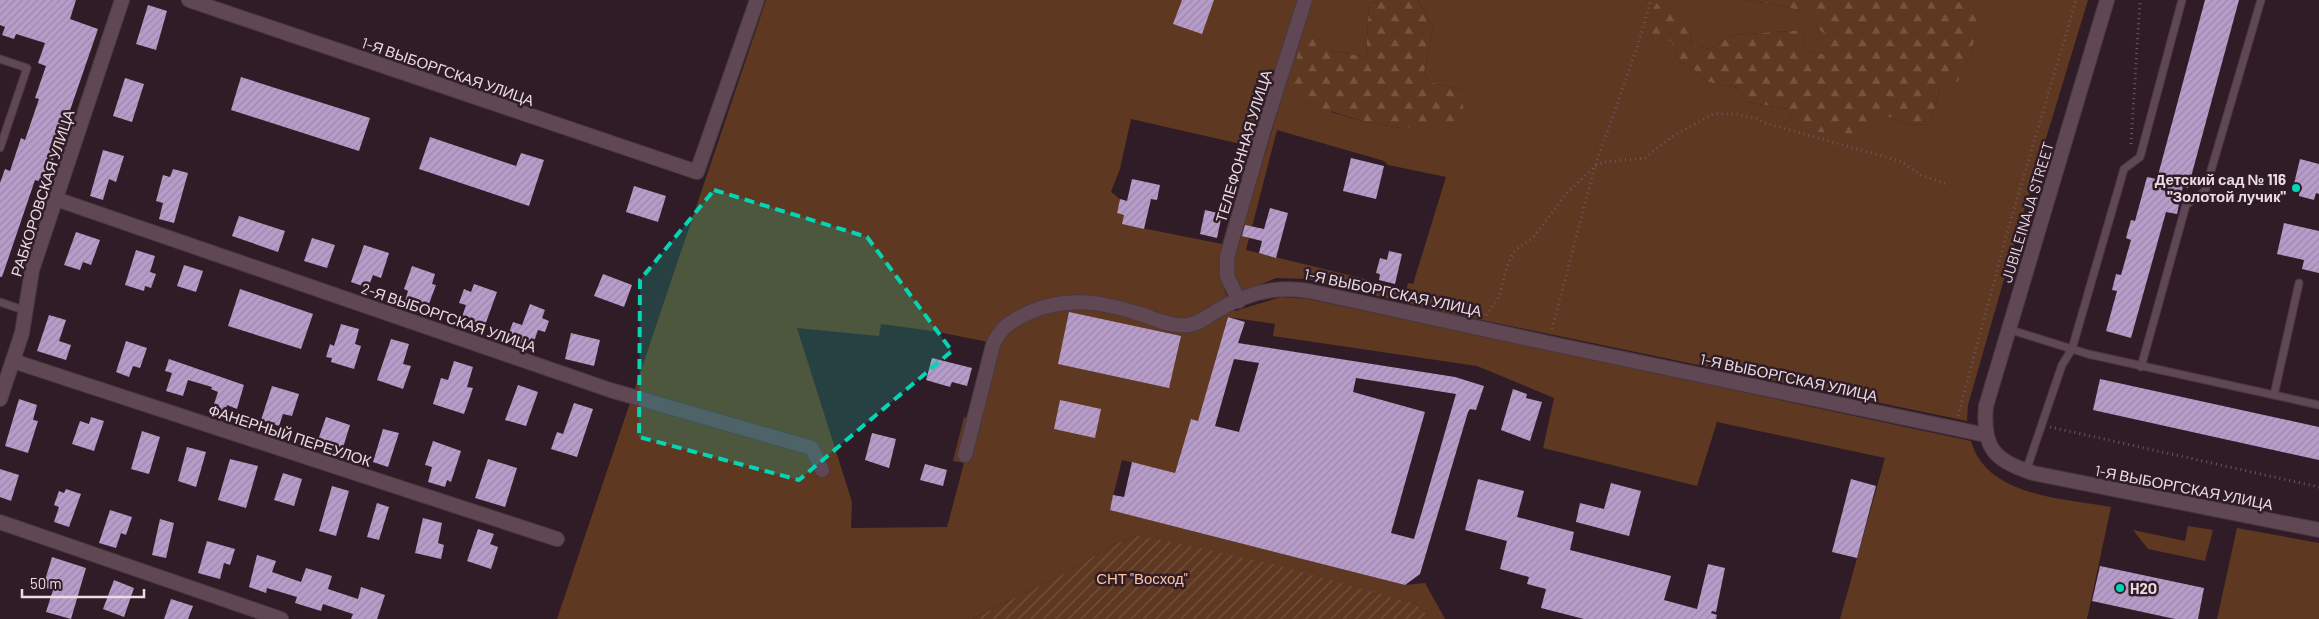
<svg xmlns="http://www.w3.org/2000/svg" width="2319" height="619" viewBox="0 0 2319 619" font-family="Barlow,sans-serif">
<style>
.grass{fill:#5e3820;fill-rule:evenodd}
.forest{fill:url(#forest-firs)}
.garden{fill:url(#garden-furrows)}
.building{fill:url(#building-hatch);fill-rule:evenodd}
.lines{fill:none;stroke-linecap:round;stroke-linejoin:round}
.service-casing{stroke:#4a3943;stroke-width:9}
.minor-casing{stroke:#4a3943;stroke-width:16}
.path{stroke:#6a5761;stroke-width:3;stroke-dasharray:1 4;stroke-linecap:butt}
.service{stroke:#5f4754;stroke-width:7}
.minor{stroke:#5f4754;stroke-width:14}
.marked{fill:#03d5b6;fill-opacity:0.2;stroke:#03d5b6;stroke-width:4;stroke-dasharray:10 6;stroke-linejoin:round}
.poi-dot{fill:#03d5b6;stroke:#301c27;stroke-width:2}
.labels{text-anchor:middle;dominant-baseline:central;stroke-width:5;stroke-linejoin:round;paint-order:stroke}
.street-label{font-size:15px;fill:#eadce3;stroke:#301c27}
.poi-label{font-size:15px;font-weight:bold;fill:#eadce3;stroke:#301c27;text-anchor:end}
.park-label{font-size:15px;fill:#ffc5a3;stroke:#301c27}
</style>
<defs>
<pattern id="forest-firs" width="22" height="20" patternUnits="userSpaceOnUse" patternTransform="scale(1.25)"><rect width="22" height="20" fill="#5e3820"/><path d="M5 1l3.5 6h-7zM16 11l3.5 6h-7z" fill="#755440"/></pattern>
<pattern id="garden-furrows" width="10" height="10" patternUnits="userSpaceOnUse" patternTransform="scale(1.25)"><rect width="10" height="10" fill="#5e3820"/><path d="M-1 1l2-2M0 10L10 0M9 11l2-2" fill="none" stroke="#755440"/></pattern>
<pattern id="building-hatch" width="6" height="6" patternUnits="userSpaceOnUse" patternTransform="scale(1.25)"><rect width="6" height="6" fill="#b79cca"/><path d="M-1 1l2-2M0 6l6-6M5 7l2-2" fill="none" stroke="#9b86a8"/></pattern>
</defs>
<rect width="100%" height="100%" fill="#301c27"/>
<!-- grass -->
<g class="grass">
<path d="M766,0h534l-78,276 3,16 10,19 46,-14 27,2 663,142c16,56 92,57 140,66l-24,112h-247l45,-161 -168,-36 -20,64 -154,-38 11,-50 -77,-32 -204,-30 2,-12 -47,-7 -28,99 -2,5 -7,-2 -16,54 -53,-13 -12,49 295,76 20,-2 20,36h-14l-14,-15 -279,-69 -25,10 -49,29 -92,45h-415zM1131,119l114,26 2,15 -25,84 -100,-20 2,-9 -7,-2 3,-14 -9,-7 9,-23zM881,324l52,7 55,11 -20,76 -4,-1 -11,44 11,2 -17,64 -96,1 1,-26 -55,-174 82,8z"/>
<path d="M1311,0h71l-13,4 -3,53 -37,-7 2,62 35,10 35,6 60,-39 -32,-7 -5,-9 9,-44 -15,-29h328l42,7 25,8 5,14 15,10 -10,15 -19,-3 -1,-21 -71,5 -22,14 -18,-4 -2,-15 -19,11 8,21 10,3 19,17 30,6 10,14 39,7 7,13 80,-5h17l14,7 25,1 10,-37 18,-8 13,-28 8,-33 -22,-19h131l-71,234 -49,171 -1,16 -519,-108 -141,-34 -31,-1 -34,14 -7,-17 -1,-17zM1277,130l107,31 4,4 58,12 -33,107 -5,-1 -2,9 -32,-8 -5,-4 -123,-30z"/>
<path d="M2188,526l25,4 -8,31 -57,-12 -15,-19 52,11z"/>
<path d="M2237,528l82,15v76h-102z"/>
</g>
<!-- forest -->
<g class="forest">
<path d="M1382,0h36l15,29 -9,44 5,9 32,7 4,31 -6,6 -58,2 -35,-6 -78,-24 13,-58 12,-6 10,1 6,15 37,7 3,-53z"/>
<path d="M1746,0h211l23,18 -9,34 -13,29 -18,7 -10,37 -25,-1 -14,-7h-17l-10,17 -46,-2 -24,-10 -7,-13 -39,-7 -10,-14 -30,-6 -19,-17 -10,-3 -8,-21 -18,-5 -6,-18 10,-15h15l18,27 2,15 18,4 22,-14 71,-5 1,21 19,3 9,-15 -14,-10 -6,-14 -24,-8z"/>
</g>
<!-- garden -->
<path class="garden" d="M1138,535l131,28 148,41 14,15h-459l92,-45 49,-29z"/>
<!-- building -->
<g class="building">
<path d="M0,0h76l-6,19 28,10 -53,154 -10,-3 -33,97h-2v-94l5,-14 5,2 11,-33 4,2 14,-41 -4,-1 11,-32 -8,-3 7,-20 -29,-9 -2,5 -12,-4 3,-8 -5,-2z"/>
<path d="M1182,0h32l-12,34 -29,-10z"/>
<path d="M2205,0h34l-51,188 -5,-2 -6,28 -11,-2 -35,126 -25,-7 11,-40 -5,-1 4,-16 5,1 10,-35 -5,-2 5,-18 4,1 12,-44 10,2z"/>
<path d="M148,5l19,6 -11,39 -20,-6z"/>
<path d="M241,77l129,41 -11,33 -128,-41z"/>
<path d="M125,78l19,6 -12,38 -19,-6z"/>
<path d="M430,137l86,29 5,-13 23,7 -15,46 -110,-37z"/>
<path d="M103,150l21,6 -8,26 -7,-3 -6,21 -13,-4z"/>
<path d="M1351,158l33,8 -8,33 -33,-8z"/>
<path d="M2300,159l19,5v30l-3,-1 -2,7 -15,-4 1,-7 -7,-1z"/>
<path d="M173,169l15,4 -14,50 -15,-4 4,-16 -7,-2 7,-26 7,2z"/>
<path d="M1132,179l28,6 -3,15 -6,-1 -7,30 -22,-5 2,-9 -7,-2 3,-14 7,2z"/>
<path d="M634,186l32,10 -8,26 -32,-10z"/>
<path d="M1270,208l18,5 -12,45 -17,-5 3,-12 -20,-5 3,-11 19,4z"/>
<path d="M1205,210l17,4 -5,24 -17,-4z"/>
<path d="M239,216l46,15 -7,21 -46,-16z"/>
<path d="M2284,223l35,8v42l-17,-4 2,-9 -27,-6z"/>
<path d="M76,232l24,8 -9,25 -8,-3 -3,8 -16,-5z"/>
<path d="M312,238l23,7 -8,23 -23,-7z"/>
<path d="M364,245l25,8 -8,25 -8,-3 -5,13 -17,-6z"/>
<path d="M136,250l19,6 -5,16 6,2 -5,14 -6,-2 -1,5 -19,-6z"/>
<path d="M1389,251l13,3 -7,30 -16,-4 1,-6 -4,-1 4,-15 7,2z"/>
<path d="M184,265l19,6 -7,21 -19,-6z"/>
<path d="M412,266l23,8 -3,10 4,1 -9,24 -22,-8 3,-10 -4,-2z"/>
<path d="M603,274l29,11 -8,22 -30,-11z"/>
<path d="M474,284l23,8 -13,36 -23,-8 5,-15 -7,-2 5,-14 7,3z"/>
<path d="M240,289l73,25 -12,35 -73,-23z"/>
<path d="M530,304l15,6 -3,8 7,3 -4,11 -7,-2 -6,17 -25,-9 6,-16 9,3z"/>
<path d="M1069,312l112,24 -12,52 -111,-24z"/>
<path d="M49,315l17,5 -7,21 12,4 -5,15 -29,-9z"/>
<path d="M1228,317l17,5 -7,21 217,34 29,9 -8,24 -6,-1 -2,3 -48,162 -15,11 -295,-75 3,-15 11,2 8,-35 43,11 16,-54 7,2zM1234,359l25,4 -20,69 -24,-6zM1356,378l100,16 -42,145 -23,-6 34,-121 -72,-20z"/>
<path d="M341,324l18,5 -4,15 6,2 -7,23 -23,-7 1,-4 -6,-1 4,-13 4,2z"/>
<path d="M571,333l29,7 -6,26 -29,-7z"/>
<path d="M391,339l18,5 -6,20 8,2 -8,23 -26,-9z"/>
<path d="M126,341l21,7 -7,20 -7,-2 -4,11 -13,-5z"/>
<path d="M932,358l40,10 -5,18 -15,-4 -2,5 -24,-7z"/>
<path d="M169,359l75,26 -7,24 -10,-4 -2,6 -12,-4 5,-15 -7,-3 1,-2 -24,-7 -5,16 -17,-5 6,-18 -7,-2z"/>
<path d="M454,361l19,6 -6,20 6,1 -9,26 -31,-10 8,-26 7,2z"/>
<path d="M2100,379l219,48v33l-226,-50z"/>
<path d="M518,385l20,7 -12,34 -21,-6z"/>
<path d="M272,386l27,8 -7,22 -9,-2 -4,12 -18,-6z"/>
<path d="M1513,389l14,5 -1,4 16,4 -12,39 -29,-11z"/>
<path d="M19,399l18,6 -4,15 5,1 -10,32 -23,-7z"/>
<path d="M1060,400l41,9 -6,29 -41,-9z"/>
<path d="M574,403l19,6 -16,48 -26,-8 6,-17 6,2z"/>
<path d="M91,417l13,4 -10,30 -22,-7 8,-23 9,3z"/>
<path d="M326,417l24,8 -9,29 -25,-8z"/>
<path d="M383,429l16,4 -11,34 -15,-5z"/>
<path d="M142,431l18,6 -11,37 -18,-5z"/>
<path d="M872,433l24,6 -7,29 -24,-8z"/>
<path d="M433,441l28,10 -10,31 -4,-2 -2,7 -17,-5 4,-15 -7,-2z"/>
<path d="M187,447l19,5 -10,35 -18,-6z"/>
<path d="M230,459l28,7 -12,42 -28,-8z"/>
<path d="M488,459l29,9 -12,39 -30,-9z"/>
<path d="M925,464l22,6 -4,16 -23,-6z"/>
<path d="M0,469l19,6 -8,26 -11,-4z"/>
<path d="M283,473l19,6 -8,27 -20,-6z"/>
<path d="M1478,479l46,12 -7,26 57,15 -4,18 101,26 -7,24 33,9 11,-45 17,4 -9,44 -4,-1 -1,2 6,2 -1,4h-132l-43,-11 5,-19 -19,-5 2,-7 -29,-8 7,-28 -42,-11z"/>
<path d="M1851,479l25,7 -19,72 -25,-6z"/>
<path d="M1611,483l30,8 -12,45 -53,-14 4,-19 24,6z"/>
<path d="M332,486l17,5 -13,45 -17,-5z"/>
<path d="M66,489l15,5 -12,33 -15,-5 5,-15 -5,-2 5,-14 5,2z"/>
<path d="M377,503l12,4 -10,33 -12,-3z"/>
<path d="M110,510l22,7 -6,18 -5,-2 -5,15 -17,-5z"/>
<path d="M423,518l19,5 -4,20 6,2 -3,14 -26,-6z"/>
<path d="M160,519l14,4 -8,35 -14,-3z"/>
<path d="M478,529l16,5 -4,10 8,3 -7,22 -24,-8z"/>
<path d="M207,541l28,8 -5,16 -6,-2 -4,16 -22,-6z"/>
<path d="M257,555l19,6 -4,11 29,10 5,-14 26,8 -4,13 30,10 3,-12 24,8 -8,24h-26l2,-5 -30,-10 -2,7 -26,-8 2,-6 -30,-9 -1,5 -17,-6z"/>
<path d="M52,557l34,11 -15,51 -25,-7 7,-22 -10,-3z"/>
<path d="M2100,566l104,22 -6,31h-23l-83,-18z"/>
<path d="M114,580l20,8 -10,29 -21,-8z"/>
<path d="M171,599l22,7 -5,13h-24z"/>
</g>
<g class="lines">
<defs>
<g id="service">
<path d="M0,59l27,9 -27,80"/>
<path d="M0,302l26,9"/>
<path d="M2008,329l80,25 231,51"/>
<path d="M2141,367l45,-162 19,-14 56,-191"/>
<path d="M2274,395l25,-112"/>
<path d="M2026,471l36,-106 10,-16 52,-180 16,-12 42,-157"/>
</g>
<g id="minor">
<path d="M189,0l508,172 60,-172"/>
<path d="M2107,0l-121,406c-4,41 8,55 47,67l286,57"/>
<path d="M56,199l554,191 202,58 10,22"/>
<path d="M1239,301l-12,-25v-19l37,-128 41,-129"/>
<path d="M13,361l544,178"/>
<path d="M0,399l22,-66 10,-63 90,-270"/>
<path d="M965,455l28,-110c7,-18 19,-24 35,-32 39,-18 76,-11 115,2 15,5 29,12 45,10 11,-1 18,-8 27,-13 30,-19 60,-27 94,-21l239,52 438,92"/>
<path d="M0,522l281,97"/>
</g>
</defs>
<!-- service casing -->
<use href="#service" class="service-casing"/>
<!-- minor casing -->
<use href="#minor" class="minor-casing"/>
<!-- path -->
<g class="path">
<path d="M2131,144l9,-144"/>
<path d="M1486,315l13,-18 8,-31 8,-16 18,-12 34,-45 28,-27 9,-4 41,-4 25,-20 43,-24h23l20,4 9,5 135,38 21,14 25,9"/>
<path d="M1552,329l43,-163 42,-118 14,-48"/>
<path d="M1958,416l49,-183 69,-233"/>
<path d="M2050,427l269,60"/>
</g>
<!-- service -->
<use href="#service" class="service"/>
<!-- minor -->
<use href="#minor" class="minor"/>
</g>
<!-- marked area -->
<path class="marked" d="M714,190l153,47 85,114 -153,129 -160,-43 1,-157z"/>
<!-- markers -->
<g class="poi-dot">
<circle cx="2296" cy="188" r="5"/>
<circle cx="2120" cy="588" r="5"/>
</g>
<g class="labels">
<!-- street labels -->
<g class="street-label">
<text transform="translate(448 71) rotate(19)">1-Я ВЫБОРГСКАЯ УЛИЦА</text>
<text transform="translate(1243 146) rotate(-73)">ТЕЛЕФОННАЯ УЛИЦА</text>
<text transform="translate(42 193) rotate(-72)">РАБКОРОВСКАЯ УЛИЦА</text>
<text transform="translate(2027 212) rotate(-73)">JUBILEINAJA STREET</text>
<text transform="translate(1393 292) rotate(12)">1-Я ВЫБОРГСКАЯ УЛИЦА</text>
<text transform="translate(449 317) rotate(19)">2-Я ВЫБОРГСКАЯ УЛИЦА</text>
<text transform="translate(1789 377) rotate(12)">1-Я ВЫБОРГСКАЯ УЛИЦА</text>
<text transform="translate(290 435) rotate(18)">ФАНЕРНЫЙ ПЕРЕУЛОК</text>
<text transform="translate(2184 487) rotate(11)">1-Я ВЫБОРГСКАЯ УЛИЦА</text>
</g>
<!-- poi labels -->
<g class="poi-label">
<text x="2286" y="179">Детский сад № 116<tspan x="2286" dy="17">"Золотой лучик"</tspan></text>
<text x="2130" y="588" text-anchor="start">H2O</text>
</g>
<!-- park labels -->
<g class="park-label">
<text x="1142" y="578">СНТ "Восход"</text>
</g>
</g>
<!-- scale -->
<path d="M22 589v8h122v-8" fill="none" stroke="#eadce3" stroke-width="2.5"/>
<text x="30" y="589" font-size="15" fill="#eadce3" stroke="#301c27" stroke-width="4" paint-order="stroke">50 m</text>
</svg>
